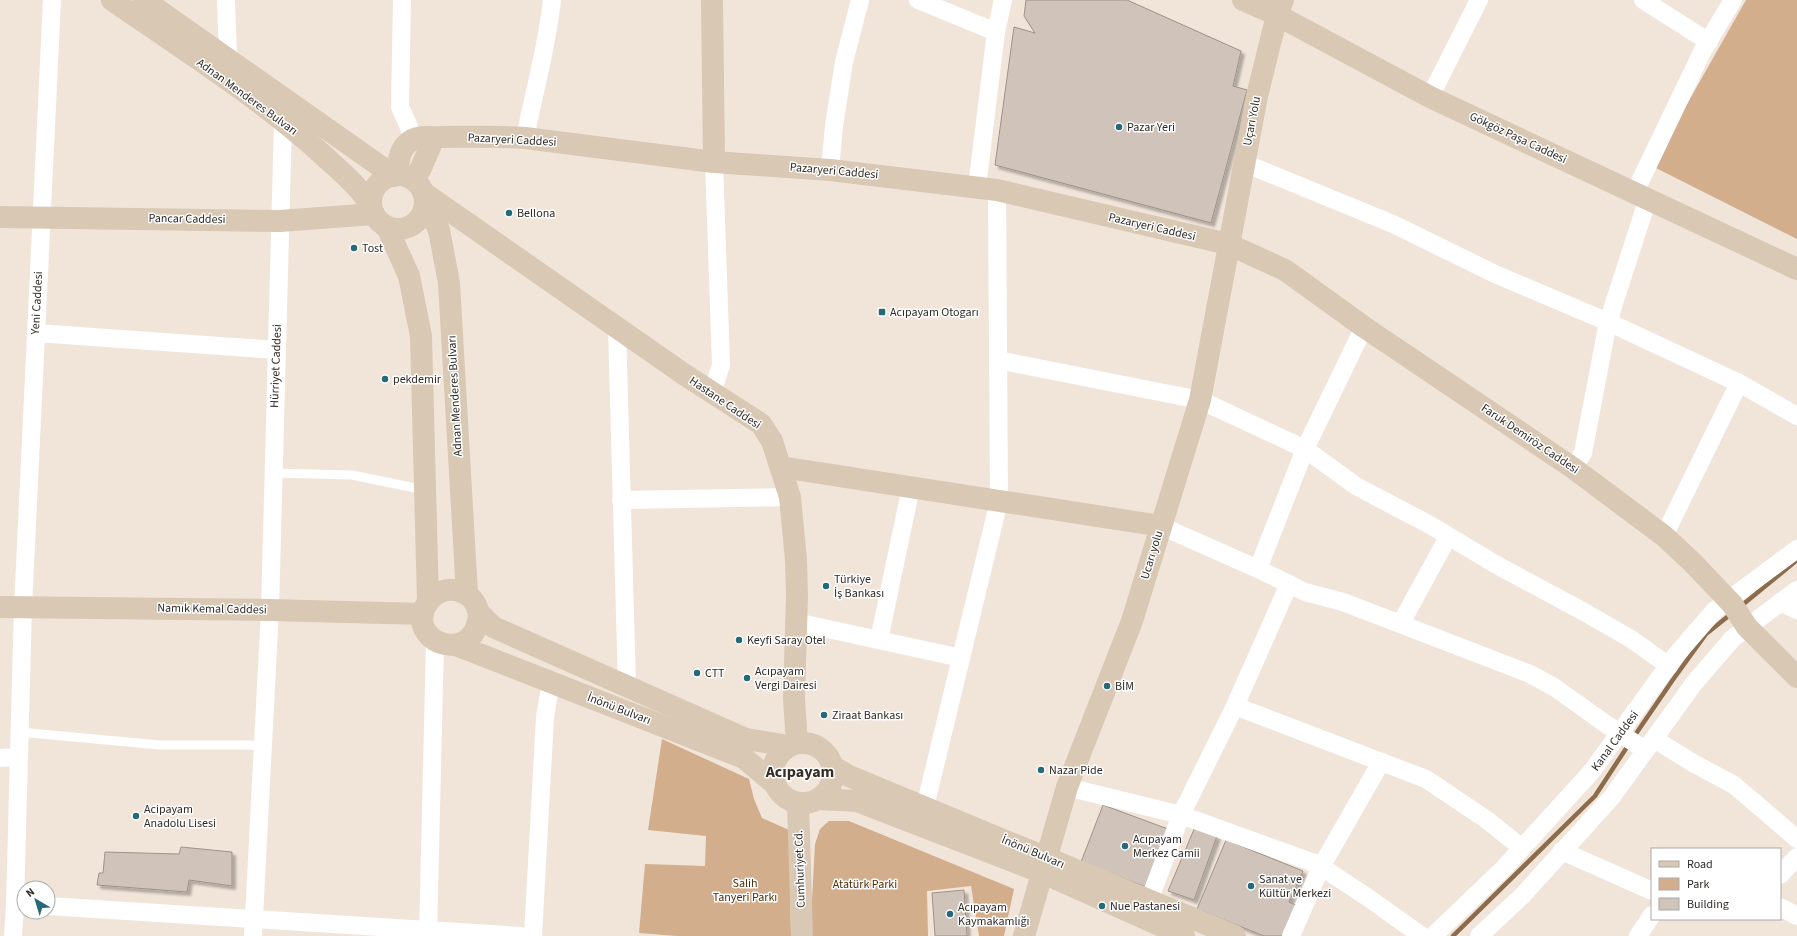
<svg xmlns="http://www.w3.org/2000/svg" width="1797" height="936" viewBox="0 0 1797 936" font-family="'Source Sans 3',sans-serif">
<style>
.green{fill:#d2ae8c}
.lines{fill:none;stroke-linecap:round;stroke-linejoin:round}
.stream{stroke:#8c6c4c;stroke-width:4.5}
.building{fill:#d0c4ba;stroke:#9e9288;filter:url(#shadow)}
.lane{stroke:#fff;stroke-width:9}
.street{stroke:#fff;stroke-width:18}
.secondary{stroke:#d9c8b4;stroke-width:22}
.poi-dot{fill:#246a79;stroke:#fff;stroke-width:1.5}
.labels{text-anchor:middle;dominant-baseline:central;stroke-width:3;stroke-linejoin:round;paint-order:stroke}
.street-label{font-size:12px;fill:#2e2a26;stroke:#fff}
.poi-label{font-size:12px;fill:#2e2a26;stroke:#fff;text-anchor:start}
.park-label{font-size:12px;fill:#4c2e0a;stroke:#fff}
.district-label{font-size:16px;font-weight:bold;fill:#352c24;stroke:#fff}
</style>
<defs>
<filter id="shadow"><feDropShadow dx="3.5" dy="3.5" stdDeviation="1" flood-color="#0004"/></filter>
</defs>
<rect width="100%" height="100%" fill="#f1e5da"/>
<!-- green -->
<g class="green">
<path d="M1746,0h51v239l-145,-73z"/>
<path d="M662,739l87,40 5,20 8,19 27,12 2,106h-114l-38,-3 6,-69 60,2 1,-30 -58,-6z"/>
<path d="M829,821h20l165,68 -10,47h-25l-8,-50 -44,5 1,45h-118l5,-92 5,-15z"/>
</g>
<g class="lines">
<!-- stream -->
<g class="stream">
<path d="M1741,606l55,-45"/>
<path d="M1633,738l39,-57 34,-47 25,-20"/>
<path d="M1453,936l142,-140 34,-52"/>
</g>
</g>
<!-- building -->
<g class="building">
<path d="M1026,0h101l114,51 -8,35 14,4 -36,133 -216,-58 19,-138 21,6 -11,-17z"/>
<path d="M1103,805l65,24 -22,58 -65,-25z"/>
<path d="M1195,827l22,9 -23,64 -26,-9z"/>
<path d="M1226,840l77,31 -14,31 9,4 -16,30h-18l-67,-27z"/>
<path d="M181,847l51,5v34l-43,-6 -2,12 -90,-7 2,-12h4l2,-21 74,2z"/>
<path d="M964,890l3,46h-32l-3,-43z"/>
</g>
<g class="lines">
<!-- lane -->
<g class="lane">
<path d="M273,473l79,2 73,15"/>
<path d="M19,732l141,13h90l13,2"/>
</g>
<!-- street -->
<g class="street">
<path d="M226,0l2,59"/>
<path d="M402,0l-2,107 9,20 3,13"/>
<path d="M918,0l78,32"/>
<path d="M1643,0l66,42"/>
<path d="M1430,97l49,-97"/>
<path d="M525,138c9,-46 22,-91 27,-138"/>
<path d="M1244,163l149,61 102,50 113,48 131,61 58,33"/>
<path d="M830,170l4,-44 10,-64 16,-62"/>
<path d="M977,187l19,-155 7,-32"/>
<path d="M1635,192l68,-142 30,-50"/>
<path d="M617,328l10,358"/>
<path d="M36,333l241,17"/>
<path d="M998,360l202,40 105,49 51,37 74,39 65,39 91,49 45,26 38,27"/>
<path d="M712,393l9,-28 -7,-203"/>
<path d="M1573,468l10,-15 25,-131 40,-124"/>
<path d="M621,500l169,-3"/>
<path d="M1161,526l97,43 47,23 38,10 187,72 24,13 49,35 42,28"/>
<path d="M1664,536l75,-153"/>
<path d="M1258,569l47,-120 59,-122"/>
<path d="M1780,602l17,8"/>
<path d="M796,622l165,36"/>
<path d="M1401,623l47,-86"/>
<path d="M879,640l32,-153"/>
<path d="M1235,706l191,73 61,41 35,28"/>
<path d="M1654,739l39,24 41,22 63,54"/>
<path d="M0,758l19,-1"/>
<path d="M1067,787l114,28 136,49 50,33 55,39"/>
<path d="M925,807l74,-306 -2,-311"/>
<path d="M1562,851l90,40"/>
<path d="M1780,875l17,-18"/>
<path d="M1149,901l32,-86 54,-109 54,-122"/>
<path d="M48,906l473,30"/>
<path d="M1780,907l17,9"/>
<path d="M13,936l2,-32 8,-297 29,-607"/>
<path d="M253,936l17,-326 13,-488"/>
<path d="M428,936l7,-295"/>
<path d="M533,936l12,-219 6,-35"/>
<path d="M1291,936l30,-69 60,-105"/>
<path d="M1433,936l71,-68 88,-97 84,-116 39,-45 82,-61"/>
<path d="M1479,936l43,-40 89,-98 84,-116 38,-44 64,-48"/>
<path d="M1638,936l14,-21"/>
</g>
<!-- secondary -->
<g class="secondary">
<path d="M112,0c72,50 147,97 211,155 17,16 36,31 48,51"/>
<path d="M144,0l250,176"/>
<path d="M712,0l2,162"/>
<path d="M1243,0l34,15 153,82 367,172"/>
<path d="M398,175c0,-13 1,-28 14,-35 9,-5 20,-2 30,-3 28,0 55,-1 83,1l189,24 116,8 167,20 231,54 57,26 79,57 209,141 91,68 28,26 40,42 15,23 50,50"/>
<circle cx="398" cy="202" r="27"/>
<path d="M414,180l7,-12 13,-30"/>
<path d="M424,193l261,182 76,49 11,17 18,56 6,63 1,35 -3,104 3,44"/>
<path d="M425,202l14,28 10,53 18,311"/>
<path d="M0,217l280,4 94,-7"/>
<path d="M387,227l22,49 12,60 7,265"/>
<path d="M781,467l380,59"/>
<path d="M0,607l270,3 153,4"/>
<path d="M479,612c-1,53 -69,34 -55,-3 4,-9 10,-15 19,-18 11,-4 26,2 32,12 2,3 2,6 4,9 3,5 10,10 14,15l253,112 43,7"/>
<path d="M456,645l288,113 31,26"/>
<circle cx="803" cy="773" r="30"/>
<path d="M832,766l17,10 386,160"/>
<path d="M818,799l39,2 186,72 141,63"/>
<path d="M798,803l4,133"/>
<path d="M1024,936l43,-149 65,-166 68,-221 57,-304 20,-81 6,-15"/>
</g>
</g>
<!-- markers -->
<g class="poi-dot">
<circle cx="1119" cy="127" r="4"/>
<circle cx="509" cy="213" r="4"/>
<circle cx="354" cy="248" r="4"/>
<rect x="878" y="308" width="8" height="8" rx="2"/>
<circle cx="385" cy="379" r="4"/>
<circle cx="826" cy="586" r="4"/>
<circle cx="739" cy="640" r="4"/>
<circle cx="697" cy="673" r="4"/>
<circle cx="747" cy="678" r="4"/>
<circle cx="1107" cy="686" r="4"/>
<circle cx="824" cy="715" r="4"/>
<circle cx="1041" cy="770" r="4"/>
<circle cx="136" cy="816" r="4"/>
<circle cx="1125" cy="846" r="4"/>
<circle cx="1251" cy="886" r="4"/>
<circle cx="1102" cy="906" r="4"/>
<circle cx="950" cy="914" r="4"/>
</g>
<g class="labels">
<!-- street labels -->
<g class="street-label">
<text transform="translate(247 97) rotate(36)">Adnan Menderes Bulvarı</text>
<text transform="translate(1252 121) rotate(-79)">Uçarı Yolu</text>
<text transform="translate(1518 138) rotate(25)">Gökgöz Paşa Caddesi</text>
<text transform="translate(512 140) rotate(3)">Pazaryeri Caddesi</text>
<text transform="translate(834 171) rotate(5)">Pazaryeri Caddesi</text>
<text transform="translate(187 219) rotate(1)">Pancar Caddesi</text>
<text transform="translate(1152 227) rotate(13)">Pazaryeri Caddesi</text>
<text transform="translate(37 303) rotate(-87)">Yeni Caddesi</text>
<text transform="translate(276 366) rotate(-88)">Hürriyet Caddesi</text>
<text transform="translate(455 396) rotate(-93)">Adnan Menderes Bulvarı</text>
<text transform="translate(725 403) rotate(34)">Hastane Caddesi</text>
<text transform="translate(1530 439) rotate(34)">Faruk Demiröz Caddesi</text>
<text transform="translate(1152 555) rotate(-73)">Ucarı yolu</text>
<text transform="translate(212 609) rotate(1)">Namık Kemal Caddesi</text>
<text transform="translate(619 709) rotate(21)">İnönü Bulvarı</text>
<text transform="translate(1615 741) rotate(-54)">Kanal Caddesi</text>
<text transform="translate(1033 852) rotate(23)">İnönü Bulvarı</text>
<text transform="translate(800 869) rotate(-92)">Cumhuriyet Cd.</text>
</g>
<!-- poi labels -->
<g class="poi-label">
<text x="1127" y="127">Pazar Yeri</text>
<text x="517" y="213">Bellona</text>
<text x="362" y="248">Tost</text>
<text x="890" y="312">Acıpayam Otogarı</text>
<text x="393" y="379">pekdemir</text>
<text x="834" y="579">Türkiye<tspan x="834" dy="14">İş Bankası</tspan></text>
<text x="747" y="640">Keyfi Saray Otel</text>
<text x="755" y="671">Acıpayam<tspan x="755" dy="14">Vergi Dairesi</tspan></text>
<text x="705" y="673">CTT</text>
<text x="1115" y="686">BİM</text>
<text x="832" y="715">Ziraat Bankası</text>
<text x="1049" y="770">Nazar Pide</text>
<text x="144" y="809">Acipayam<tspan x="144" dy="14">Anadolu Lisesi</tspan></text>
<text x="1133" y="839">Acıpayam<tspan x="1133" dy="14">Merkez Camii</tspan></text>
<text x="1259" y="879">Sanat ve<tspan x="1259" dy="14">Kültür Merkezi</tspan></text>
<text x="1110" y="906">Nue Pastanesi</text>
<text x="958" y="907">Acıpayam<tspan x="958" dy="14">Kaymakamlığı</tspan></text>
</g>
<!-- park labels -->
<g class="park-label">
<text x="745" y="883">Salih<tspan x="745" dy="14">Tanyeri Parkı</tspan></text>
<text x="865" y="884">Atatürk Parki</text>
</g>
<!-- district labels -->
<g class="district-label">
<text x="800" y="772">Acıpayam</text>
</g>
</g>
<!-- legend -->
<rect x="1651" y="848" width="130" height="72" fill="#ffffff" stroke="#abaaa8"/>
<rect x="1659" y="861" width="20" height="6" fill="#d9c8b4" stroke="#abaaa8"/>
<text x="1687" y="868" font-size="12" fill="#2e2a26">Road</text>
<rect x="1659" y="878" width="20" height="12" fill="#d2ae8c" stroke="#abaaa8"/>
<text x="1687" y="888" font-size="12" fill="#2e2a26">Park</text>
<rect x="1659" y="898" width="20" height="12" fill="#d0c4ba" stroke="#abaaa8"/>
<text x="1687" y="908" font-size="12" fill="#2e2a26">Building</text>
<!-- north arrow -->
<g transform="translate(36 900) rotate(322)"><circle r="19" fill="#ffffff" stroke="#abaaa8"/>
<path d="M0-3L7 15L0 10L-7 15Z" fill="#246a79"/>
<text y="-6" font-size="11" font-weight="bold" text-anchor="middle" fill="#2e2a26">N</text>
</g>
</svg>
